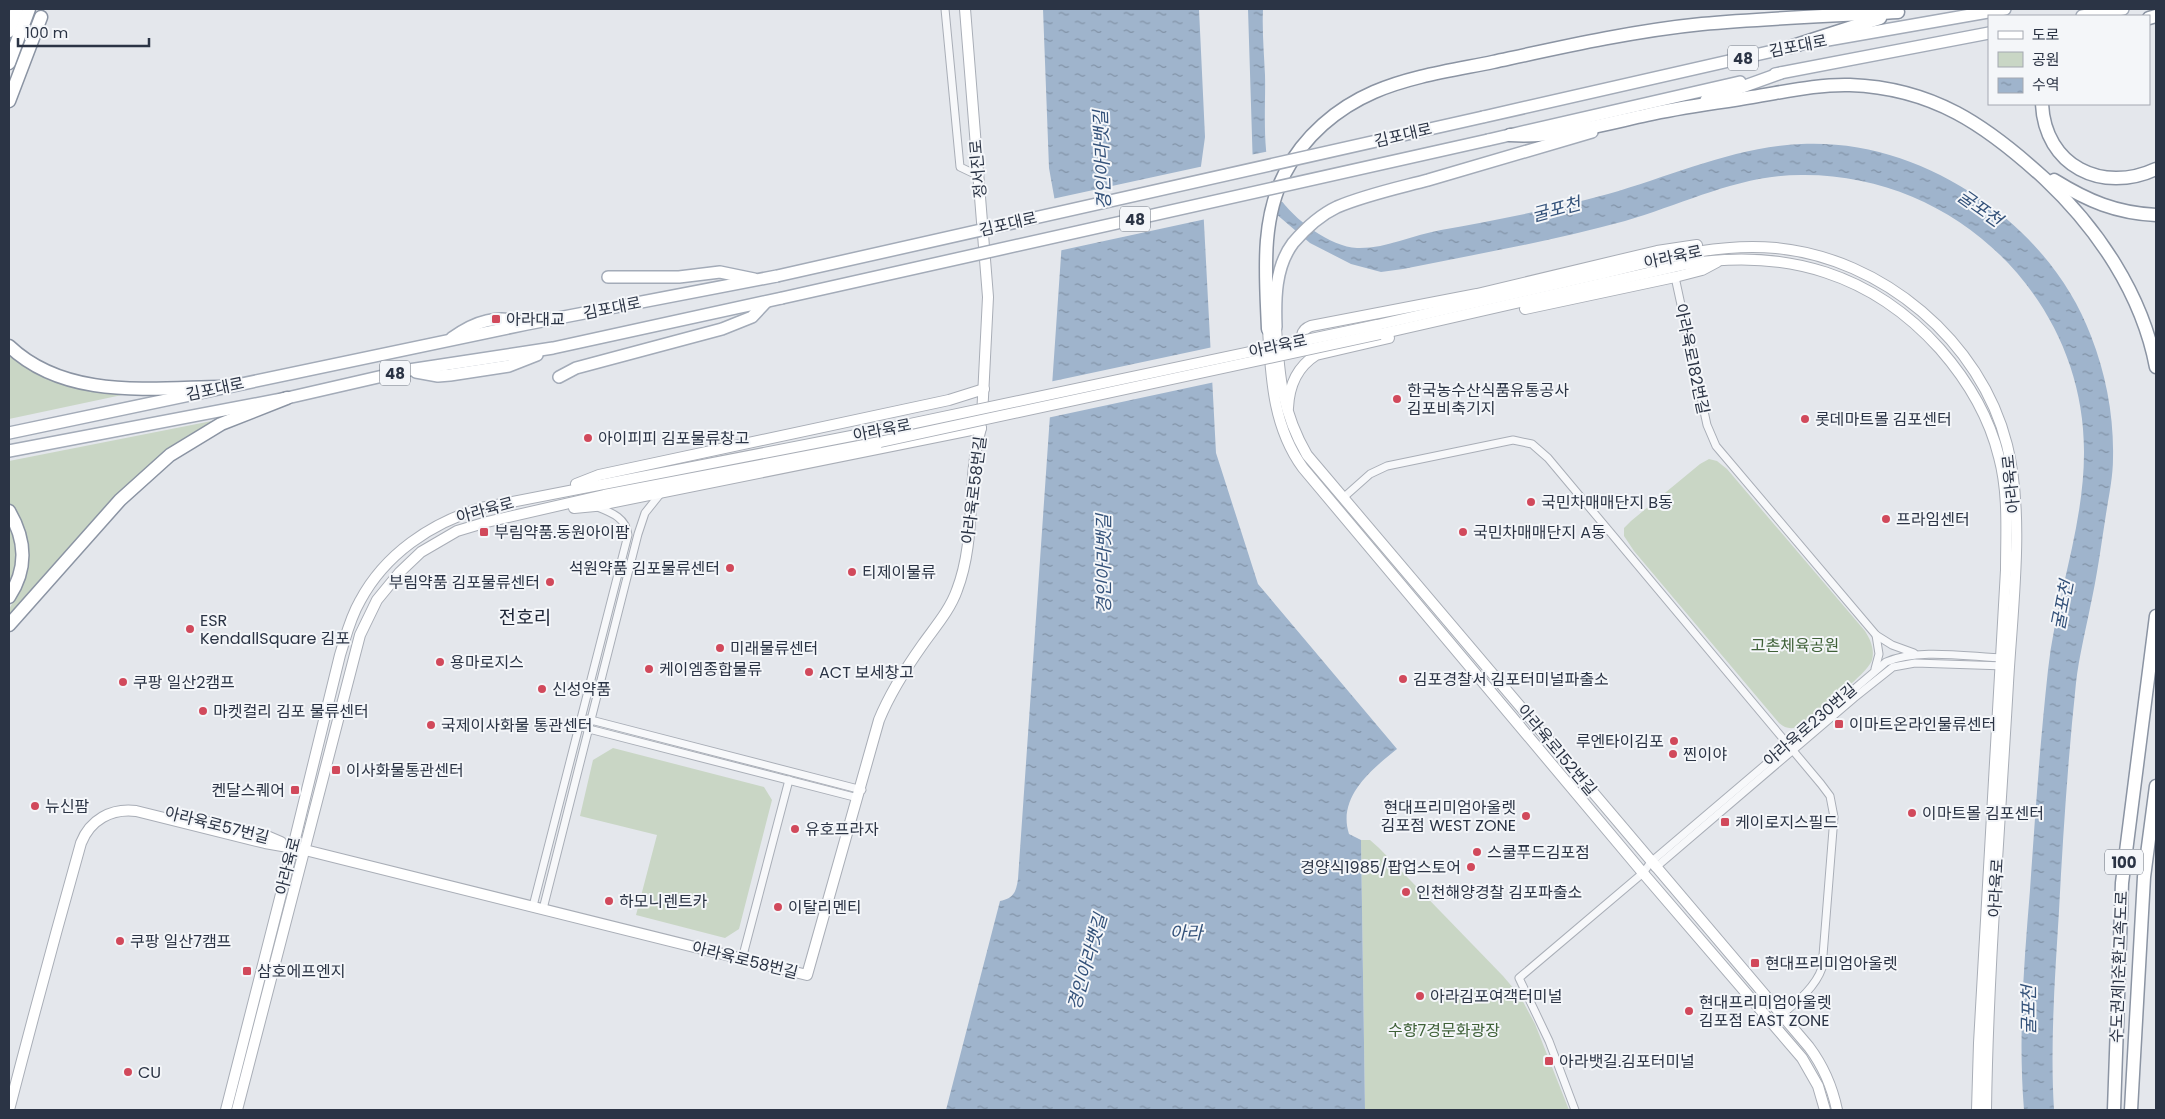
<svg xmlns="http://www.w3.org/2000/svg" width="2165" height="1119" viewBox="0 0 2165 1119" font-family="Poppins,'Noto Sans KR',sans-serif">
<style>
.green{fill:#c9d6c5}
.water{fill:url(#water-ripples)}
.pier{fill:#e4e7ec}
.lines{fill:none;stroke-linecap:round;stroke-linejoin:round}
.street-casing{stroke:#a9aeb7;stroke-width:9}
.secondary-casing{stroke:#a9aeb7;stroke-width:12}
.primary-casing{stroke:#a3abb8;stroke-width:14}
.highway-casing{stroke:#8b94a3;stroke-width:15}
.street{stroke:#f7f8fa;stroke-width:7}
.secondary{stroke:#fff;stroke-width:10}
.primary{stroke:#fff;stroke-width:11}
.highway{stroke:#fff;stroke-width:12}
.secondary-bridge-casing{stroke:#a9aeb7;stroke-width:12;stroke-linecap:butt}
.primary-bridge-casing{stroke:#a3abb8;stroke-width:14;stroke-linecap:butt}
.secondary-bridge{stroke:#fff;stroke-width:10}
.primary-bridge{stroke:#fff;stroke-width:11}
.poi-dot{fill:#d1495b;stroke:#f4f6f9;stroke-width:2}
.labels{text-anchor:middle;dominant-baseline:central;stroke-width:4;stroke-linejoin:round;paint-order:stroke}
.shield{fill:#f4f6f9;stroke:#676e7b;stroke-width:1}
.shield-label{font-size:15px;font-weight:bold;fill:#2b3445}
.street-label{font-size:16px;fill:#2b3445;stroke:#f4f6f9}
.poi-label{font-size:16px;fill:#2b3445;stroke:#f4f6f9;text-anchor:start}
.park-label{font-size:16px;fill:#3f6138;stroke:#f4f6f9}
.water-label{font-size:18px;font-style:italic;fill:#34527a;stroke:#f4f6f9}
.quarter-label{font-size:19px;fill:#1d2536;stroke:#f4f6f9}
</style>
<defs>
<pattern id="water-ripples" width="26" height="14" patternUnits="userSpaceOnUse" patternTransform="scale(1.25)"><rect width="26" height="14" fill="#9fb4cc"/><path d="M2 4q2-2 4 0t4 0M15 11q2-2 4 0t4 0" fill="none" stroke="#8293a7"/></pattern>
</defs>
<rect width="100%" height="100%" fill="#e4e7ec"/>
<!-- green -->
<g class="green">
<path d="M9,354l22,15 105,23 -127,27z"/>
<path d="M222,419l-43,22 -47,39 -123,135v-6l14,-24 5,-35 -1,-9 -6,-20 -12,-18v-42z"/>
<path d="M1709,459l8,2 10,8 138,162c5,8 10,18 7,29 -4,14 -57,53 -71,65 -8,5 -15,4 -22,-2l-145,-172 -10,-15v-8l7,-7 69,-57z"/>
<path d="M9,518c12,32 10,40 0,72z"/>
<path d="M613,748l151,39 8,13 -33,129 -14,9 -89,-23 21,-80 -77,-19 13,-56z"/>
<path d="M1361,840h9l9,8 124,128 17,20 15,28 34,86h-204z"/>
</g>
<!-- water -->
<g class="water">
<path d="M1043,9h156l6,128 -4,29 15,287 42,131 139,165c-25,20 -60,48 -48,85l12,6 4,270h-419l54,-209c14,-3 16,-9 18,-22l44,-638 -13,-73z"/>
<path d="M1248,9h15c-1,22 1,44 2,66 1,37 -5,90 14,122 14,22 52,50 78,51 28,1 56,-13 84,-18 56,-10 112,-21 167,-36 64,-18 125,-47 193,-50 65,-3 125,18 178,54 50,34 91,82 112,138 15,38 23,81 22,122 0,19 -4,37 -7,56 -5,32 -9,63 -16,94 -5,25 -11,49 -14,75 -8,75 -13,152 -17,228 -4,65 -9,133 -5,199h-30c-6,-73 0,-147 6,-220 5,-73 10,-147 18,-220 8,-73 36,-144 36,-217 1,-154 -129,-280 -283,-278 -62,0 -117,29 -176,46 -73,20 -148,33 -222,48l-22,3 -30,-8 -41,-21 -35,-30 -22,-44z"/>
</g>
<!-- pier -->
<g class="pier">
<path d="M1270,151l5,33 11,17 -21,5 -9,-13 -6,-23v-15z"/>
<path d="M1204,166l2,53 -148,32 1,-10 -7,-42z"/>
<path d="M1213,347l2,35 -168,36 2,-36z"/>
</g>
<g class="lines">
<defs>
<g id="street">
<path d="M945,9l15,158 19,9"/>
<path d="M1675,277l32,148 9,21 160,189 16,10 22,8"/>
<path d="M1343,498l27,-24 17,-8 126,-26 19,4 16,14 273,326 9,12 4,21 -12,151c-8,23 -32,39 -50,55"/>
<path d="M1875,669l4,-15 -3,-19"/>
<path d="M587,719l275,71"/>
<path d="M585,728l273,70"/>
<path d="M1655,868l199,-170 39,-31 22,-4 90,3"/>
<path d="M533,906l95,-371c-2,-18 -18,-23 -33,-29"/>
<path d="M543,909l95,-375 7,-21 16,-20"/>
<path d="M742,959l47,-179"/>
<path d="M1575,1110l-26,-69 -30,-63 124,-105 8,-11 235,-200c32,-14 83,-5 118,-4"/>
</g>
<g id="secondary">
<path d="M965,9l23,288 -6,120"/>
<path d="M1525,309l150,-32 27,-7 15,-8"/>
<path d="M1377,325c73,-17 146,-34 219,-50 59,-14 119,-33 180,-27 106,10 205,93 231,197 18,71 5,165 1,238 -8,142 -20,285 -22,427"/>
<path d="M1276,327c3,49 6,85 31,128l502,592c15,20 23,39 28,63"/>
<path d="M1268,329c3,49 5,98 35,139l340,405 159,185 16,28 7,24"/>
<path d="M1380,334l307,-70c99,-16 186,10 253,85 28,32 49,67 59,108 10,37 7,76 7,113l-27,473 -2,67"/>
<path d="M1305,349c-5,-10 -5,-19 6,-23l166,-32 180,-43 40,-6"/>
<path d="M1288,408c1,-22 9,-41 28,-53l73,-17"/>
<path d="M576,484l23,-9 350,-75 35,-11"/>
<path d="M574,508l21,-2 386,-78"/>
<path d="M208,822l59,14 14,6"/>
<path d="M9,1110c23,-89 47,-178 72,-267 9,-23 30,-35 55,-32l129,32 40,7 502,125 72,-255c11,-27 27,-52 44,-76 12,-17 27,-34 34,-54 20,-52 9,-109 24,-162"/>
<path d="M226,1110l67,-263 47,-192c6,-19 10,-37 20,-54 25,-47 71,-78 121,-93l396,-77"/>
<path d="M237,1110l123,-475 17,-35 23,-28 21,-20 36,-21 30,-9 117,-27 276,-53"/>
</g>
<g id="primary">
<path d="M2082,16l41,-7"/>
<path d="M1822,41l183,-32"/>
<path d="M1775,74l214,-41"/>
<path d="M1706,100l75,-27"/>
<path d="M1483,117l316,-72"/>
<path d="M1488,140l252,-58"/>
<path d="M608,277h71l41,-5 34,7"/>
<path d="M1276,327c-1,-28 -1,-60 17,-84 12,-14 27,-28 44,-36 28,-12 61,-19 91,-27 55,-16 110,-32 164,-48"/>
<path d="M452,338c23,-17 46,-24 73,-15"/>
<path d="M416,372l22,4 12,-1 59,-9 28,-11"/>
<path d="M559,377l17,-9 146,-39 30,-12 14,-15"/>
<path d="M9,433l518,-109 250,-48"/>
<path d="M9,451l278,-53 122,-28 144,-22 229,-50"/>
</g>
<g id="highway">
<path d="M2149,18l7,-2"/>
<path d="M9,31l8,-22"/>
<path d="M1790,47l90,-29"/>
<path d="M9,63l20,-54"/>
<path d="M9,101l32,-84"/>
<path d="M2042,104c3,62 60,90 114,65"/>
<path d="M1510,135c46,3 91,-10 137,-20 34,-8 70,-12 105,-18 32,-5 66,-13 98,-12 83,3 136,40 195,94 53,50 97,115 111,188"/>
<path d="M2054,180c34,21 62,33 102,35"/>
<path d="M1268,329c-2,-52 -8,-108 17,-156 19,-37 52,-65 89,-81 37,-16 80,-22 119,-30 69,-15 139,-31 209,-38 65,-6 131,-8 196,-12"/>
<path d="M9,346c57,54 141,42 213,41"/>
<path d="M9,511c17,29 19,57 0,86"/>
<path d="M9,625l111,-125 50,-45 51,-31 66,-26"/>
<path d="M2114,1110l8,-227 34,-267"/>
<path d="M2131,1110l13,-233 12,-91"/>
</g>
</defs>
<!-- street casing -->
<use href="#street" class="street-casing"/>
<!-- secondary casing -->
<use href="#secondary" class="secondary-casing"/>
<!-- primary casing -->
<use href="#primary" class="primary-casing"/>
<!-- highway casing -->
<use href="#highway" class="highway-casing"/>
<!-- street -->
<use href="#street" class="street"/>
<!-- secondary -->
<use href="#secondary" class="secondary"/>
<!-- primary -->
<use href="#primary" class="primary"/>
<!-- highway -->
<use href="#highway" class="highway"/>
<defs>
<g id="secondary-bridge">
<path d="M877,431l500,-106"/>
<path d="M880,442l500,-108"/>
</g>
<g id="primary-bridge">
<path d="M777,276l706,-159"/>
<path d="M782,298l706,-158"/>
</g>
</defs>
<!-- secondary-bridge casing -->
<use href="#secondary-bridge" class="secondary-bridge-casing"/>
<!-- primary-bridge casing -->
<use href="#primary-bridge" class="primary-bridge-casing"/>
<!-- secondary-bridge -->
<use href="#secondary-bridge" class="secondary-bridge"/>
<!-- primary-bridge -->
<use href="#primary-bridge" class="primary-bridge"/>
</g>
<!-- markers -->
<g class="poi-dot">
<rect x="491" y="314" width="10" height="10" rx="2.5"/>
<circle cx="1397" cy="399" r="5"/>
<circle cx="1805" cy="419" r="5"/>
<circle cx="588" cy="438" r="5"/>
<circle cx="1531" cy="502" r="5"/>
<circle cx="1886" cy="519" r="5"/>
<rect x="479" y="527" width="10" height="10" rx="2.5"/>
<circle cx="1463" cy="532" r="5"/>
<circle cx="730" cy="568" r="5"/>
<circle cx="852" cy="572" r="5"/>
<circle cx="550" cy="582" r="5"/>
<circle cx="190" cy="629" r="5"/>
<circle cx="720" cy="648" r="5"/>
<circle cx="440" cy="662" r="5"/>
<circle cx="649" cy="669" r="5"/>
<circle cx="809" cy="672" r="5"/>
<circle cx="1403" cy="679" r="5"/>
<circle cx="123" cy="682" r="5"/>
<circle cx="542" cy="689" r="5"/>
<circle cx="203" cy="711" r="5"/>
<rect x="1834" y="719" width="10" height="10" rx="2.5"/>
<circle cx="431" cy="725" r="5"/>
<circle cx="1674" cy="741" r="5"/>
<circle cx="1673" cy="754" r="5"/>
<rect x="331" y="765" width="10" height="10" rx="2.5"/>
<rect x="290" y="785" width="10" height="10" rx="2.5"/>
<circle cx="35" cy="806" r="5"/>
<circle cx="1912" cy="813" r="5"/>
<circle cx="1526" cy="816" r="5"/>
<rect x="1720" y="817" width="10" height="10" rx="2.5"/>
<circle cx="795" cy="829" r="5"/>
<circle cx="1477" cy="852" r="5"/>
<circle cx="1471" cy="867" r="5"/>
<circle cx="1406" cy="892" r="5"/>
<circle cx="609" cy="901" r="5"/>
<circle cx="778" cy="907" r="5"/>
<circle cx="120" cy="941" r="5"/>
<rect x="1750" y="958" width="10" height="10" rx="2.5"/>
<rect x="242" y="966" width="10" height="10" rx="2.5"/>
<circle cx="1420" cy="996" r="5"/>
<circle cx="1689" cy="1011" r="5"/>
<rect x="1544" y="1056" width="10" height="10" rx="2.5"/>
<circle cx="128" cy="1072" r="5"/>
</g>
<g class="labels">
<!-- shield labels -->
<g class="shield">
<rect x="1728" y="45.5" width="30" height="25" rx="4"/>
<rect x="1120" y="206.5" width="30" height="25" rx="4"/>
<rect x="380" y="360.5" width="30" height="25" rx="4"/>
<rect x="2105" y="849.5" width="38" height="25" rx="4"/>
</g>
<g class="shield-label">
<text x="1743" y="58">48</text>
<text x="1135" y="219">48</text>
<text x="395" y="373">48</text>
<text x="2124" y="862">100</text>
</g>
<!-- street labels -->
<g class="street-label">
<text transform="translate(1798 46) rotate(-11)">김포대로</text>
<text transform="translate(1403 135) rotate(-13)">김포대로</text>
<text transform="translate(978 169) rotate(-95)">정서진로</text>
<text transform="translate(1008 224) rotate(-13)">김포대로</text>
<text transform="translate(1673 257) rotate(-12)">아라육로</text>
<text transform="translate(612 308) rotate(-11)">김포대로</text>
<text transform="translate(1278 346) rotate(-12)">아라육로</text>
<text transform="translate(1692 359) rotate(78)">아라육로182번길</text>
<text transform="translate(215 389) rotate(-12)">김포대로</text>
<text transform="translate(882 430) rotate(-11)">아라육로</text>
<text transform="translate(2011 484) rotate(-96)">아라육로</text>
<text transform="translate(974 490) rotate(-83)">아라육로58번길</text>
<text transform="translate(485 510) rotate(-15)">아라육로</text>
<text transform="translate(1810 725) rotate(-41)">아라육로230번길</text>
<text transform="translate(1557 750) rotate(50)">아라육로152번길</text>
<text transform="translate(217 825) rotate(14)">아라육로57번길</text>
<text transform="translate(288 866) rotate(-76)">아라육로</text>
<text transform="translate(1996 888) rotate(-87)">아라육로</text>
<text transform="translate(745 960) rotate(14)">아라육로58번길</text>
<text transform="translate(2119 967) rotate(-88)">수도권제1순환고속도로</text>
</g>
<!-- poi labels -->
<g class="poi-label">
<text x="506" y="319">아라대교</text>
<text x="1407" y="390">한국농수산식품유통공사<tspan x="1407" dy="18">김포비축기지</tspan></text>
<text x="1815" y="419">롯데마트몰 김포센터</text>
<text x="598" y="438">아이피피 김포물류창고</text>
<text x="1541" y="502">국민차매매단지 B동</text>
<text x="1896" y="519">프라임센터</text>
<text x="494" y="532">부림약품.동원아이팜</text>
<text x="1473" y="532">국민차매매단지 A동</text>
<text x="720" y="568" text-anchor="end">석원약품 김포물류센터</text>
<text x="862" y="572">티제이물류</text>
<text x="540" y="582" text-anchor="end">부림약품 김포물류센터</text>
<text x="200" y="620">ESR<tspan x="200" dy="18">KendallSquare 김포</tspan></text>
<text x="730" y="648">미래물류센터</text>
<text x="450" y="662">용마로지스</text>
<text x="659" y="669">케이엠종합물류</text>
<text x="819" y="672">ACT 보세창고</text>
<text x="1413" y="679">김포경찰서 김포터미널파출소</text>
<text x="133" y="682">쿠팡 일산2캠프</text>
<text x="552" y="689">신성약품</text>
<text x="213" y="711">마켓컬리 김포 물류센터</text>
<text x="1849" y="724">이마트온라인물류센터</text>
<text x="441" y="725">국제이사화물 통관센터</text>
<text x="1664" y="741" text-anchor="end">루엔타이김포</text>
<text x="1683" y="754">찐이야</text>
<text x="346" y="770">이사화물통관센터</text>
<text x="285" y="790" text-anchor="end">켄달스퀘어</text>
<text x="45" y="806">뉴신팜</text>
<text x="1516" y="807" text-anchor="end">현대프리미엄아울렛<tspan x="1516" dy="18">김포점 WEST ZONE</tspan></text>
<text x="1922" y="813">이마트몰 김포센터</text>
<text x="1735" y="822">케이로지스필드</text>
<text x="805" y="829">유호프라자</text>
<text x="1487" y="852">스쿨푸드김포점</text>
<text x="1461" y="867" text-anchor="end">경양식1985/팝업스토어</text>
<text x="1416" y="892">인천해양경찰 김포파출소</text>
<text x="619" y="901">하모니렌트카</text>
<text x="788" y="907">이탈리멘티</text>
<text x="130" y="941">쿠팡 일산7캠프</text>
<text x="1765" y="963">현대프리미엄아울렛</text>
<text x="257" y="971">삼호에프엔지</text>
<text x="1430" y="996">아라김포여객터미널</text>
<text x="1699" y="1002">현대프리미엄아울렛<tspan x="1699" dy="18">김포점 EAST ZONE</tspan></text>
<text x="1559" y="1061">아라뱃길.김포터미널</text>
<text x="138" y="1072">CU</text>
</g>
<!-- park labels -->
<g class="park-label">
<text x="1795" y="645">고촌체육공원</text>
<text x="1444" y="1030">수향7경문화광장</text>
</g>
<!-- water labels -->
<g class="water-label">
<text transform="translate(1102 160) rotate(-92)">경인아라뱃길</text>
<text transform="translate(1980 208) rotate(35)">굴포천</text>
<text transform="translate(1556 209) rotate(-15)">굴포천</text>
<text transform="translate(1103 564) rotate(-90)">경인아라뱃길</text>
<text transform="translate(2062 605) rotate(-79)">굴포천</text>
<text x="1186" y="932">아라</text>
<text transform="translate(1087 962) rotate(-74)">경인아라뱃길</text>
<text transform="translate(2028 1010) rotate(-90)">굴포천</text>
</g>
<!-- quarter labels -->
<g class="quarter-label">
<text x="525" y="617">전호리</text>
</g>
</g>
<!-- border -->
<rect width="2165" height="1119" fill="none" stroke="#2b3445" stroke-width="20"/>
<!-- legend -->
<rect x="1988" y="15" width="162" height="90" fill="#f4f6f9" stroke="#a4a8b1"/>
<rect x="1998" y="31" width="25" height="8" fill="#ffffff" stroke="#a4a8b1"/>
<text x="2032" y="40" font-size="15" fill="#2b3445">도로</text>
<rect x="1998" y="52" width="25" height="15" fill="#c9d6c5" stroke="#a4a8b1"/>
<text x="2032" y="65" font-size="15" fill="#2b3445">공원</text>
<rect x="1998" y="78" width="25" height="15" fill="url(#water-ripples)" stroke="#a4a8b1"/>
<text x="2032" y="90" font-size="15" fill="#2b3445">수역</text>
<!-- scale -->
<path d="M18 38v8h131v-8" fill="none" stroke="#2b3445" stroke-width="2.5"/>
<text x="25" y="38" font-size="15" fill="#2b3445" stroke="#f4f6f9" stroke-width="4" paint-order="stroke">100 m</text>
</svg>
